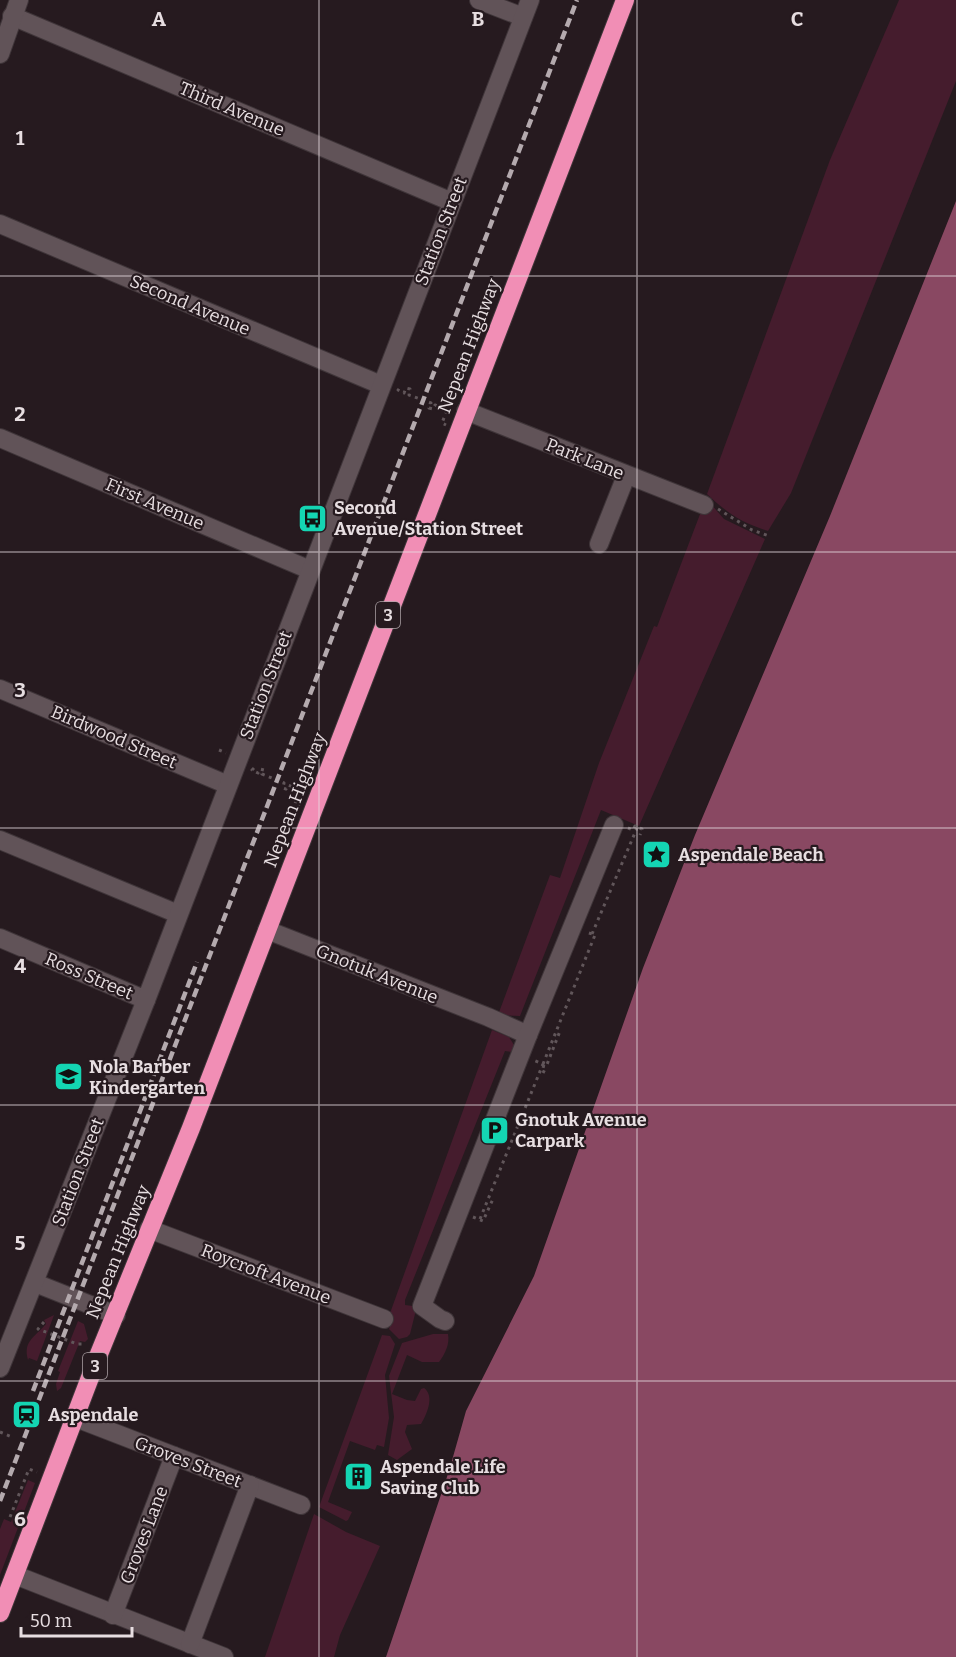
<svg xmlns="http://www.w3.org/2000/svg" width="956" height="1657" viewBox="0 0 956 1657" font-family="Bitter,serif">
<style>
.green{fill:#451c2d}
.water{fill:#894862}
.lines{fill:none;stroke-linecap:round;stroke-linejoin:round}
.minor-casing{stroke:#3f3539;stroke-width:20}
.highway-casing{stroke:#3f3539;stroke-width:20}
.path{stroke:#61565a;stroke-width:3;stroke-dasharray:3 4.5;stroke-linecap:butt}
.minor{stroke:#615358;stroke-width:18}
.highway{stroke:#f18eb5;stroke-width:18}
.rail{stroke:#b4aaae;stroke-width:4.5;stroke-dasharray:9 4.5;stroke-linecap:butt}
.grid{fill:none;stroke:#e7dee1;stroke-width:1.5;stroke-opacity:0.55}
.labels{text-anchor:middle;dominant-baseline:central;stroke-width:4.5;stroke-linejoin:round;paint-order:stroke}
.shield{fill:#261a1f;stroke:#ada3a7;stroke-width:1.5}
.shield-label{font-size:16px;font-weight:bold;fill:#e7dee1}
.street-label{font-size:18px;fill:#e7dee1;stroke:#261a1f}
.poi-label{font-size:18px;font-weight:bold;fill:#e7dee1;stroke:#261a1f;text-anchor:start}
.grid-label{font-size:20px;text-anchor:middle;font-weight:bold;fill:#e7dee1;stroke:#261a1f;stroke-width:4.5;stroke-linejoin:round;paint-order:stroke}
</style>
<rect width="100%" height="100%" fill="#261a1f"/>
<!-- green -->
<g class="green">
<path d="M899,0h57v81l-165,412 -23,38c-26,-8 -41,-18 -61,-37l123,-334z"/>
<path d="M709,502l15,17 41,20 -126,287 -38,-16 -81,206 -22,-1 52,-140 10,3 39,-115 55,-137 3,1 45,-118z"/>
<path d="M492,1030l17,7 5,8 -2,7 -7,-1 -100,249v5l8,1 3,4 -6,24 -3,3 -8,2 -10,-10 4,-11 -4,-2z"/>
<path d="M54,1315l-17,46 -8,-3 -1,2c-5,-19 6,-22 18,-36l-2,-4z"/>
<path d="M78,1321l6,3 4,15 -3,3 -5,-1 -19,47 -4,3 -1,-7 4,-12 -2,-1z"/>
<path d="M433,1334h15c2,10 -3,20 -9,28h-17l-15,-7 -15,39 15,6 8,1 6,-12 3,-1c11,8 3,26 -3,36l-14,1 -2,7 7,17 -15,11 -9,-5 6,-38 -5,-41 13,-33z"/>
<path d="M382,1335l8,1 5,8 -10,31 4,43 -5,29 -7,-2 -2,5 -25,-9 -22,61 24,10 -4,8 -2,1 -27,-14z"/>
<path d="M28,1480l7,3 -35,92v-46l4,-10 7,3z"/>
<path d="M314,1514l32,18 34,14 -40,89 -6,22h-69z"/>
</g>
<!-- water -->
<path class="water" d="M956,201v1456h-570l63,-186 17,-60 68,-135 109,-308 52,-133 135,-319z"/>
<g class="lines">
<defs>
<g id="minor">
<path d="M479,0l44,17"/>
<path d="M12,16l440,186"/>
<path d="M0,54l19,-54"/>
<path d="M0,224l381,161"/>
<path d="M466,411l238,94"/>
<path d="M0,438l310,132"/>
<path d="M599,544l27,-68"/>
<path d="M0,689l228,96"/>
<path d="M0,840l178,74"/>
<path d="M267,930l221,87 40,18"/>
<path d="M0,938l146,62"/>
<path d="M149,1229l235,90"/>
<path d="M35,1283l81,32"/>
<path d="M445,1321l-5,-2 -18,-13 106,-271 86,-210"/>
<path d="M0,1368l146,-368 384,-1000"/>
<path d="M76,1418l225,87"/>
<path d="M15,1575l209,82"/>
<path d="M113,1615l61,-159"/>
<path d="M190,1644l60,-159"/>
</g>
<path id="highway" d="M0,1613l99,-259 92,-226 434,-1128"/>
</defs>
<!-- minor casing -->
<use href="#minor" class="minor-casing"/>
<!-- highway casing -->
<use href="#highway" class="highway-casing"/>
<!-- path -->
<g class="path">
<path d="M399,389l-1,1 6,3 2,-5 4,1 -1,6 22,8 -2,5 4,1 2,-4 12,5 -5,13 4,2"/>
<path d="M718,509l34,21 17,6"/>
<path d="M219,750l7,3"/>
<path d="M254,768l-2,2 6,3 2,-4 4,1 -2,4 22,9 -1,5 3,1 2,-4 11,4 -4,15 5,2"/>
<path d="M628,828l5,2 2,-4 7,3 -2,6"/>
<path d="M592,934l45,-106"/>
<path d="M543,1064l52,-129 -9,-3"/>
<path d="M542,1066l4,1 14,-36"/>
<path d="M543,1073l3,-6"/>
<path d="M473,1217l10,4 10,-22"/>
<path d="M480,1219l63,-155 -10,-4"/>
<path d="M44,1322l-6,7 39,15h9"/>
<path d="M0,1432l12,5"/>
<path d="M10,1517l19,-48 8,3"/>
</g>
<!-- minor -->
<use href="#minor" class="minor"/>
<!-- highway -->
<use href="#highway" class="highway"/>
<!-- rail -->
<g class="rail">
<path d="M33,1391l164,-429"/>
<path d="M0,1501l577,-1501"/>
</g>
</g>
<!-- grid -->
<path class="grid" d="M319,0v1657M637,0v1657M0,276h956M0,552h956M0,828h956M0,1105h956M0,1381h956"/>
<!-- icons -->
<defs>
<symbol id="bus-square" viewBox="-11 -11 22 22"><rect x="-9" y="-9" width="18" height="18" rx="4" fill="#14d5b3" stroke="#261a1f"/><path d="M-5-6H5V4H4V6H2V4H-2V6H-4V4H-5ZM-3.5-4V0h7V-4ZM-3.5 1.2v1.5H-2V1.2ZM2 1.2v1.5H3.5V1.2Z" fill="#111"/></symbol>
<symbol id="sight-square" viewBox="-11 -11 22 22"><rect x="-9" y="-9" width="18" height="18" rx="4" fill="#14d5b3" stroke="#261a1f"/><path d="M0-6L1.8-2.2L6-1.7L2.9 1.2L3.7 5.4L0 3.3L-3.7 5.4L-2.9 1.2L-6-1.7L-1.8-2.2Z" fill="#111"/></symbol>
<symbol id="school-square" viewBox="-11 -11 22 22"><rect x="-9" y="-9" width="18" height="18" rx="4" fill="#14d5b3" stroke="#261a1f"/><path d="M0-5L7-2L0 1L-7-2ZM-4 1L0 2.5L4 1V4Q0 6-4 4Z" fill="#111"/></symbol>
<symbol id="parking-square" viewBox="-11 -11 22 22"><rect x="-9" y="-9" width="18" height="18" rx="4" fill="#14d5b3" stroke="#261a1f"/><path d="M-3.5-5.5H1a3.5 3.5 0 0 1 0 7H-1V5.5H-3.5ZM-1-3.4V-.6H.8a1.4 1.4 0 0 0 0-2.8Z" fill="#111"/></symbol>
<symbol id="station-square" viewBox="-11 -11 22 22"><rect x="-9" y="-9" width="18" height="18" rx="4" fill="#14d5b3" stroke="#261a1f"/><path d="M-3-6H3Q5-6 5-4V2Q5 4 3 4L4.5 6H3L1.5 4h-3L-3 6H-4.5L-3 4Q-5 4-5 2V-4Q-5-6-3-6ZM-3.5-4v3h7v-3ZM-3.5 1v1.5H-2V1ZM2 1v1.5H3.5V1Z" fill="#111"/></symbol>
<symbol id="building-square" viewBox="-11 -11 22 22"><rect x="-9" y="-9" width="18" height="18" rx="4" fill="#14d5b3" stroke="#261a1f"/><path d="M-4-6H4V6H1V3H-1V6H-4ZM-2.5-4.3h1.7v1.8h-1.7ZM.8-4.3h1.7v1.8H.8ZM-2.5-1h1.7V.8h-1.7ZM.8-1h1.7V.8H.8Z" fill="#111"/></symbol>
</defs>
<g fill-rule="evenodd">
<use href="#bus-square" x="296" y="502" width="33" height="33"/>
<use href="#sight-square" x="640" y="838" width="33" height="33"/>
<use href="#school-square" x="52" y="1060" width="33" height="33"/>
<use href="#parking-square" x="478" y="1114" width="33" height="33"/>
<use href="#station-square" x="10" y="1398" width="33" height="33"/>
<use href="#building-square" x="342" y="1460" width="33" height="33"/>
</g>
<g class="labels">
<!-- shield labels -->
<g class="shield">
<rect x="376" y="602" width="24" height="26" rx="4.5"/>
<rect x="83" y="1353" width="24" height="26" rx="4.5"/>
</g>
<g class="shield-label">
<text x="388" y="615">3</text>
<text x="95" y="1366">3</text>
</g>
<!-- street labels -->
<g class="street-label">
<text transform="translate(232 109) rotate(23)">Third Avenue</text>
<text transform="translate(441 231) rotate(-69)">Station Street</text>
<text transform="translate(190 305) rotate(23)">Second Avenue</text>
<text transform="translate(469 346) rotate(-69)">Nepean Highway</text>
<text transform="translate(585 459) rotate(22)">Park Lane</text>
<text transform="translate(155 504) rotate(23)">First Avenue</text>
<text transform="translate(266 685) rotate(-69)">Station Street</text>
<text transform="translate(114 737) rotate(23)">Birdwood Street</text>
<text transform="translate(295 800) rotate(-69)">Nepean Highway</text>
<text transform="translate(377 974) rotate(22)">Gnotuk Avenue</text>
<text transform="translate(89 976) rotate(23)">Ross Street</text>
<text transform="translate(78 1172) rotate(-69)">Station Street</text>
<text transform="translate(118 1252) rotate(-68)">Nepean Highway</text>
<text transform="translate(266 1274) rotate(21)">Roycroft Avenue</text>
<text transform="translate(188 1462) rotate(21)">Groves Street</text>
<text transform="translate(144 1535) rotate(-69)">Groves Lane</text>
</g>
<!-- poi labels -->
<g class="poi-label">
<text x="334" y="508">Second<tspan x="334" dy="21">Avenue/Station Street</tspan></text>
<text x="678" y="855">Aspendale Beach</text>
<text x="89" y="1067">Nola Barber<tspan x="89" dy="21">Kindergarten</tspan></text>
<text x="515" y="1120">Gnotuk Avenue<tspan x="515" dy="21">Carpark</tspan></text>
<text x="48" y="1415">Aspendale</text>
<text x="380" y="1467">Aspendale Life<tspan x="380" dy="21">Saving Club</tspan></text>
</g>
</g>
<g class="grid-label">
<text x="159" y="26">A</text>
<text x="478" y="26">B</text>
<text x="797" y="26">C</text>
<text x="20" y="145">1</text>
<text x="20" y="421">2</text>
<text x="20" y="697">3</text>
<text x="20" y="973">4</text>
<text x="20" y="1250">5</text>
<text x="20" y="1526">6</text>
</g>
<!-- scale -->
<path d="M21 1627v9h111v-9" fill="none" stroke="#e7dee1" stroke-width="3"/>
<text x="30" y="1627" font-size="18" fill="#e7dee1" stroke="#261a1f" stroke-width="4.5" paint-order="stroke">50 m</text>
</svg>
